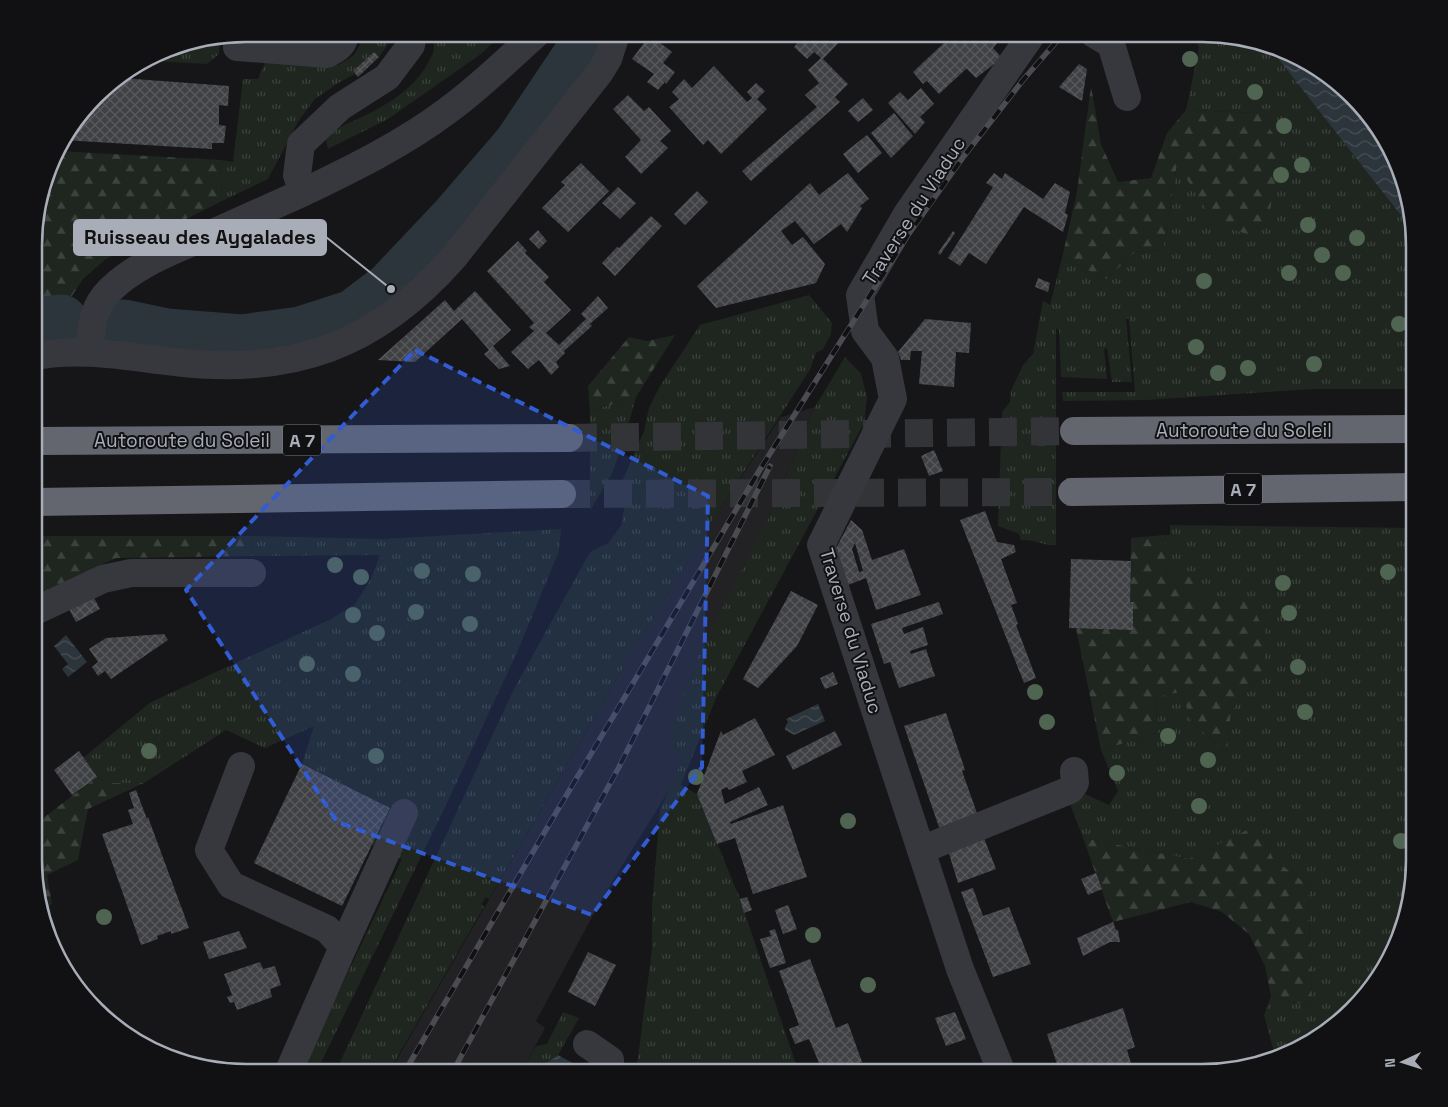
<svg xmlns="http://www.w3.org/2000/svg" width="1448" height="1107" viewBox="0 0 1448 1107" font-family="'Space Grotesk',sans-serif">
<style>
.built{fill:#222225}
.grass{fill:url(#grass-tufts)}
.forest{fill:url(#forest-firs)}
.water{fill:url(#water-waves)}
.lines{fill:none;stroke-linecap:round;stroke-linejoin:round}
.river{stroke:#2c353c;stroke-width:55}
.building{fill:url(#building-cross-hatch);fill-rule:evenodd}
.highway-tunnel{stroke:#333438;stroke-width:28;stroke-dasharray:28 14;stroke-linecap:butt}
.minor{stroke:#37383d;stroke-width:28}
.highway{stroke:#63666e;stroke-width:28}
.rail-casing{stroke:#4a4c52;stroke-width:5.5}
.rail{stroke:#111113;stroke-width:4;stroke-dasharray:11;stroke-linecap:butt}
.tree{fill:#506452}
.marked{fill:#325cd3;fill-opacity:0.2;stroke:#325cd3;stroke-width:4;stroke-dasharray:10 6;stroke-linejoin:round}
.labels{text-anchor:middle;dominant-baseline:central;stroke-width:4;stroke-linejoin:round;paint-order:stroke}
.shield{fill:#111113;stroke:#7b7e86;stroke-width:1}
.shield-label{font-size:18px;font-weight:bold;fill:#a8adb8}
.street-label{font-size:19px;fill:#a8adb8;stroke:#111113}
.rim{fill:none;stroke:#a8adb8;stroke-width:2.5}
.leader{fill:none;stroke:#a8adb8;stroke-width:2}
.callout-dot{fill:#a8adb8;stroke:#111113;stroke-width:2}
.callout{fill:#a8adb8;stroke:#a8adb8;stroke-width:2}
.callout-label{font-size:20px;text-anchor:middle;font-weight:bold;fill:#111}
</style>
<defs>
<pattern id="grass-tufts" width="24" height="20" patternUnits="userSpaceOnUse" patternTransform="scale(1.25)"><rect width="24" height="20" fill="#1e261f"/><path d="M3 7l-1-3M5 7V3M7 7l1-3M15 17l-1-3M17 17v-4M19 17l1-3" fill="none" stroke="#3c433d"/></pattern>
<pattern id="forest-firs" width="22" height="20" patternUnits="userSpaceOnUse" patternTransform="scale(1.25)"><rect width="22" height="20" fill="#1e261f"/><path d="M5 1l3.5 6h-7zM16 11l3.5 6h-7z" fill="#3c433d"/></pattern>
<pattern id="water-waves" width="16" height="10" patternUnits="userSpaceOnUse" patternTransform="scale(1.25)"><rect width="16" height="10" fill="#2c353c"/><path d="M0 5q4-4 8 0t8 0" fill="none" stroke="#485056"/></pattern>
<pattern id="building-cross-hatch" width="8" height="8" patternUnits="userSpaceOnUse" patternTransform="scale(1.25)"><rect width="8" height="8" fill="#404145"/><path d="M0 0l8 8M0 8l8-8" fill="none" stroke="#595a5e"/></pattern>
</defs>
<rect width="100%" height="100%" fill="#161618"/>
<!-- built -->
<path class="built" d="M815,407l-45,108 -86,241 -13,31 -67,108 -68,126 9,7 -24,45h-132l242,-419 80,-131 70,-106z"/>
<!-- grass -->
<g class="grass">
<path d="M361,34h34l-16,23 -5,-5 -21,19 2,3 -17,9 -23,16 -16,21 -31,59 -46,22 -2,-41 13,2 10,-83h15l8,-19 72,5 15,-9 7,-11z"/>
<path d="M433,34h69l-21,20 -93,65 -60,30 -3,-15c40,-19 90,-36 108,-81 2,-5 0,-13 0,-19z"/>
<path d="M1194,34h21l54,13 141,180 4,20v142h-101l-167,11 -83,1 -1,-9h73l-6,-73 -3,-1 6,64h-20l-5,-34 -3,1 3,30 -46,-2 -2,-47 -3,-2v217c-13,1 -21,-6 -35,-5l-2,-6 -21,-8 4,-114 8,-10 1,-11 12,-26 10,-11 10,-53 7,4 12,-47 45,21 28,-27 28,-2 14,-86 82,-51 -73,-3 13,-62z"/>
<path d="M220,38l-1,16 -12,10 -56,-3 27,-16z"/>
<path d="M809,295l23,28 -1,11 -8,15 -7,4 -4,10 -1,5 -100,155 -80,131 -142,245 -3,-2 -5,7 3,3 -96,166h-53l179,-384 76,-137 18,-9 13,-17 4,-23 -5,-17 24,-55 5,-23 11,-22 40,-61z"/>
<path d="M845,357l16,17 6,23 -3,26 -148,275 -35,87 16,9 43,105 59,174h-163l16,-124v-44l8,-95 24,-54 -16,-15 32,-89 70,-137 45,-108z"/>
<path d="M636,397l-13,47 -11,29 -22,38v-100z"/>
<path d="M1170,525l244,3v346l-16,68 -36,58 -67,51 -20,5 -11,-41 7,-19 41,11 -4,-122 -35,-26 -14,-34 -70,34 -106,-21 -13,-34 13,-11 26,12 9,-14 -17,-41 59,-18 -6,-35 27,-5 11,30 35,31 4,-42 30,-36 -60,-72 -34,-23 -3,-45h6z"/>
<path d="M561,529l-2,22 -41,99 -70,151 -132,272h-16l102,-214 -30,-14 18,-37 -88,-44 12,-38 -49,22 -39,-18 -82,53h-37l-10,-6 -14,-19 68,-56 180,-83 24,-15 16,-25 9,-24 -128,1 -1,-20 132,3z"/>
<path d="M563,1012l16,6 -21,37 -16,11 -3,7h-18l15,-27 11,-2z"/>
</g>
<!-- forest -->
<g class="forest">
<path d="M1091,86l10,58 17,38 33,-4 16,-45 19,-23 73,3 23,34 -14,73 -18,15 -34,-11 -39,-60 -14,86 -28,2 -28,27 -45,-21 15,-66z"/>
<path d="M59,151l161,9 2,41 -116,58 -23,20 -19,29 -29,-6 1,-83z"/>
<path d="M675,335l-39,62 -46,14 -2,-25 41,-49 18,4z"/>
<path d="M1164,535l3,45 25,-4 9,27 47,-6 20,42 -7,36 -30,36 -4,42 -35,-31 -11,-30 -27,5 6,35 -59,18 -25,-122 57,2v-28h-3l1,-64z"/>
<path d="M35,536h216l1,20 -136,2 -81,38z"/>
<path d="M97,777l10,6h37l-56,26 -10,51 -31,15 5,29 -8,5 -10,-35v-49z"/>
<path d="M1259,824l14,35 35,26 4,122 -41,-11 -6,-30 -16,-32 -27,-22 -31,-10 -78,20 -30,-84 106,21z"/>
</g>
<!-- water -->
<g class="water">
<path d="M1269,47l13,3 59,36 51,67 18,74z"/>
<path d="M66,635l21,27 -19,15 -6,-8 6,-5 -14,-18z"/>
<path d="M818,704l7,17 -31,14 -9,-5v-3l3,-5 -2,-3z"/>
<path d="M558,1055l33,18h-52l3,-7z"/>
</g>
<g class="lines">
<!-- river -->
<g class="river">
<path d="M35,325l26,-3"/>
<path d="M123,327l43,9 76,6 59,-8 53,-17 37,-28 67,-71 62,-72 61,-91"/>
</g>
</g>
<!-- building -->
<g class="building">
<path d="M302,34h27v3l-27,-2z"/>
<path d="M799,34h48l-24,25 25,25 -13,13 5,5 -89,79 -9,-10 75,-64 -12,-12 14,-12 -11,-13 13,-12 -7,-6 -7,7 -13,-12 7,-8 -4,-3z"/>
<path d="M950,34h53l1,1 -11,13 9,10 -26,20 -9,-9 -2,1 -26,24 -12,-13 -4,3 -10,-12 33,-31 -1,-2z"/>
<path d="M650,35l22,17 -9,11 12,9 -9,12 -1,-2 -7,8 -11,-8 7,-8 -22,-15z"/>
<path d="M374,52l5,5 -21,20 -5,-6z"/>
<path d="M1079,64l8,5 -5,32 -23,-14z"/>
<path d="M714,66l33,36 5,-4 -5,-6 9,-9 9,8 -8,8 10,10 -46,45 -13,-14 -5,5 -34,-38 10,-8 -7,-7 12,-13 8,9z"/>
<path d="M121,78l108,8 -1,20 -9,-1v20l7,1 -2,17h-12v6l-149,-9 44,-54z"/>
<path d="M921,88l13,16 -14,13 5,5 -10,12 -27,-31 12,-11 8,8z"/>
<path d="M628,95l16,16 5,-4 22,24 -11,10 8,7 -27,26 -16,-17 16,-17 -28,-31z"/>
<path d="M863,98l10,12 -15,12 -10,-11z"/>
<path d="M894,113l19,23 -22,22 -20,-25z"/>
<path d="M867,135l15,18 -24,20 -15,-19z"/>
<path d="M581,163l28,28 -41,41 -26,-24 23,-23 -4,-3z"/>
<path d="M848,173l21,26 -9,7 2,2 -15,24 -6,-8 -27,20 -19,-23 -14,10 11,14 11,-8 22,27 -9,19 -100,25 -19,-22 113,-103 9,12z"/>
<path d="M994,173l8,6 3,-6 38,26 12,-16 15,9 -5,21 3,2 -5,17 -39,-25 -38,57 -17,-11 -9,13 -12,-8 45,-71 -7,-4z"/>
<path d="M618,187l18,16 -16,16 -18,-16z"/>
<path d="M697,191l11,11 -23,23 -11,-11z"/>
<path d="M651,216l11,10 -47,50 -13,-13 15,-16 2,1z"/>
<path d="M538,230l9,11 -8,8 -10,-10z"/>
<path d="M953,231l2,2 -15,22 -2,-2z"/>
<path d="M518,241l9,10 -2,2 24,24 -5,5 27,28 -25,23 13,12 27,-26 -5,-5 17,-18 10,12 -18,16 2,2 -28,25 1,2 -9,9 3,5 -8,8 -12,-15 -11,9 -17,-17 23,-21 -5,-4 5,-4 -47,-52z"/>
<path d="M1038,278l12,5 -2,9 -13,-5z"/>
<path d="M475,291l36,39 -18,16 17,20 -11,3 -15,-15 5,-4 -27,-31 -47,43 -37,-2 67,-60 9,11z"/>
<path d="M925,319l46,4 -2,30 -13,-1 -2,35 -35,-3 3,-33h-11l-1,9h-9l-3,-8z"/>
<path d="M934,450l9,21 -14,5 -8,-20z"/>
<path d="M985,511l12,31 17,3 2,7 -15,7 16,44 -6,2 7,19 -2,1 20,53 -12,5 -64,-163z"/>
<path d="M851,520l11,10 10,30 32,-11 17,46 -45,15 -10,-32 -18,7 -13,-35zM855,543l8,28 -4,1 -7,-23z"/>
<path d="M1071,559l60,2 -1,41h3v28l-64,-2z"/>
<path d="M791,591l27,14 -21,41 -39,42 -15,-9z"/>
<path d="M93,596l7,13 -24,13 -7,-13z"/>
<path d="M939,602l4,12 -41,14 2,6 19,-7 5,18 -18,6 1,3 15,-5 9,27 -36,12 -9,-26 -6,2 -13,-40z"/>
<path d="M164,634l4,6 -57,39 -6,-8 -7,5 -6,-9 6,-5 -9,-13 17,-11z"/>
<path d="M833,672l5,12 -13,5 -5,-11z"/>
<path d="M946,713l19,57 -3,1 16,45 -38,14 -36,-104z"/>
<path d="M755,718l20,37 -33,16 5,11 -18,8 -2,-3 -6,3 4,14 34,-17 9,18 -38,17 1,2 52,-19 24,72 -54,17 -18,-56 -18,6 -20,-50 24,-63 2,4z"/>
<path d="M835,731l7,14 -49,25 -7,-14z"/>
<path d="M79,751l18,26 -25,18 -18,-25z"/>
<path d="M302,764l88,44 -48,98 -88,-43z"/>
<path d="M136,790l11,29 1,-2 41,111 -18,6v-3l-14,5 1,3 -17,6 -39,-111 31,-10 -5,-14 6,-2 -5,-15z"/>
<path d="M982,833l14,36 -38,14 -11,-36z"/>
<path d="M1096,873l6,16 -14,6 -7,-16z"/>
<path d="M973,888l10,28 26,-9 22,57 -38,13 -32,-85z"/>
<path d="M747,897l5,13 -8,3 -4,-14z"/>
<path d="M788,905l9,24 -14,5 -8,-24z"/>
<path d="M1113,922l3,8h2l2,12h-10l-27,14 -6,-18z"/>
<path d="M775,929l11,34 -16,5 -10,-29 11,-3 -2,-5z"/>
<path d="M239,931l8,17 -38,11 -6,-17z"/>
<path d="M588,952l28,13 -21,41 -27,-14z"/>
<path d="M810,959l26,69 12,-5 14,39 -16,6 2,5h-33l-3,-8 7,-2 -10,-24 -14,5 -6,-15 10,-4 -20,-54z"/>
<path d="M260,962l3,7 12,-3 6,19 -11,4 2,8 -35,13 -3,-8 -4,1 -3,-6 5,-2 -8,-21z"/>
<path d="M1123,1008l12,39 -8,3 7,23h-83l-2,-7 8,-2 -10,-30z"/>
<path d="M955,1012l11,27 -20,7 -11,-28z"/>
<path d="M1273,1051l2,5 -22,5v-1z"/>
</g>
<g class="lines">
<!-- highway-tunnel -->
<g class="highway-tunnel">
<path d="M569,438l505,-7"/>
<path d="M562,494l510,-2"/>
</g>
<!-- minor -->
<g class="minor">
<path d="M1094,34l17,10 16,53"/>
<path d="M237,47l90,7c10,-5 17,-9 18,-20"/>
<path d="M303,192l-6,-17 4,-31 39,-37 47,-30 24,-32 2,-11"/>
<path d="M89,352c3,-25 2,-43 21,-62 24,-24 56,-36 85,-49 36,-16 72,-32 107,-48 50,-24 101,-49 145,-82 32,-23 60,-51 89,-77"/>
<path d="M35,356c46,-9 94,1 140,6 117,14 201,-16 279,-105l146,-185 8,-13 8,-25"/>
<path d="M35,611l68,-32 28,-6h121"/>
<path d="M241,766l-32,84 22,35 96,44 16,18 -55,126"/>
<path d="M921,850l149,-60 5,-7 -1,-12"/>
<path d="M343,947l61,-134"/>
<path d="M587,1044l23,16 1,13"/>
<path d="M1002,1073l-42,-104 -139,-424 72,-146 -8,-41 -20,-27 -5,-36 47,-81 125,-180"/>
</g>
<!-- highway -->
<g class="highway">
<path d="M1074,431l340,-2"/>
<path d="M35,441l534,-3"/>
<path d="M1072,492l342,-5"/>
<path d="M35,502l527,-8"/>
</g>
<defs>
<g id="rail">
<path d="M404,1073l143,-245 212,-357 80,-127 69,-109 56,-79 59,-76 40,-46"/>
<path d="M452,1073l167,-306 151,-301"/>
</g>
</defs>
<!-- rail casing -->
<use href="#rail" class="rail-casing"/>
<!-- rail -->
<use href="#rail" class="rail"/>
</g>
<!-- trees -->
<g class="tree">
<circle cx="1190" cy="59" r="8"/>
<circle cx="1255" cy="92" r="8"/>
<circle cx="1284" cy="126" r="8"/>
<circle cx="1302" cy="165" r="8"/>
<circle cx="1281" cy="175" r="8"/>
<circle cx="1308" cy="225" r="8"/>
<circle cx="1357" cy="238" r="8"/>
<circle cx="1322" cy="255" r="8"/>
<circle cx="1289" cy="273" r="8"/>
<circle cx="1343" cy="273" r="8"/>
<circle cx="1204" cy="281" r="8"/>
<circle cx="1399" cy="324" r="8"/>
<circle cx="1196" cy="347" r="8"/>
<circle cx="1314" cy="364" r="8"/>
<circle cx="1248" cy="368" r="8"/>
<circle cx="1218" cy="373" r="8"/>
<circle cx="335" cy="565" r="8"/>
<circle cx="422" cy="571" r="8"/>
<circle cx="1388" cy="572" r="8"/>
<circle cx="473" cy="574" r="8"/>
<circle cx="361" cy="577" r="8"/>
<circle cx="1283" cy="583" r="8"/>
<circle cx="416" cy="612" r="8"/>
<circle cx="1289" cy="613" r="8"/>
<circle cx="353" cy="615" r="8"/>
<circle cx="470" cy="624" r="8"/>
<circle cx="377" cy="633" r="8"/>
<circle cx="307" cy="664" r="8"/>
<circle cx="1298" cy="667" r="8"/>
<circle cx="353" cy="674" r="8"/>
<circle cx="1035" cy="692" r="8"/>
<circle cx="1305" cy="712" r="8"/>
<circle cx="1047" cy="722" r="8"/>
<circle cx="1168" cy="736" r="8"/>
<circle cx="149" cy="751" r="8"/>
<circle cx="376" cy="756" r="8"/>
<circle cx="1208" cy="760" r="8"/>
<circle cx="1117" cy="773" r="8"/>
<circle cx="696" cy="777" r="8"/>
<circle cx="1199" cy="806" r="8"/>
<circle cx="848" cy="821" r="8"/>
<circle cx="1401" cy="841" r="8"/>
<circle cx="104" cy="917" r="8"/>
<circle cx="813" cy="935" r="8"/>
<circle cx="868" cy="985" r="8"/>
</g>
<!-- marked area -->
<path class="marked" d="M415,350l293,146 -6,271 -110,148 -255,-93 -151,-232z"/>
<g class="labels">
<!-- shield labels -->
<g class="shield">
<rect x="283" y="424.5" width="38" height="31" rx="4"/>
<rect x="1224" y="473.5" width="38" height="31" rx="4"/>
</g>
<g class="shield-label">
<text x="302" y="440">A 7</text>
<text x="1243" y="489">A 7</text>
</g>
<!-- street labels -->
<g class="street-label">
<text transform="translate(914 211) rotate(-57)">Traverse du Viaduc</text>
<text x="1244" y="430">Autoroute du Soleil</text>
<text x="182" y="440">Autoroute du Soleil</text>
<text transform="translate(851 631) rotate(73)">Traverse du Viaduc</text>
</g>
</g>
<!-- crop -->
<path d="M0 0H1448V1107H0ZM246 42H1202A204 204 0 0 1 1406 246V860A204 204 0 0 1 1202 1064H246A204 204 0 0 1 42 860V246A204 204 0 0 1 246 42Z" fill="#111113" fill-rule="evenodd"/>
<path class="rim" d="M246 42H1202A204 204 0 0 1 1406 246V860A204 204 0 0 1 1202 1064H246A204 204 0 0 1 42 860V246A204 204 0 0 1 246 42Z"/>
<!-- callouts -->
<path class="leader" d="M391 289L326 237"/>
<circle class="callout-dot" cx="391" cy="289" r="5"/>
<rect class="callout" x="74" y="220" width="252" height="35" rx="5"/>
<g class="callout-label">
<text x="200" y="244">Ruisseau des Aygalades</text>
</g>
<!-- north arrow -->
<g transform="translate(1403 1062) rotate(266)" stroke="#111113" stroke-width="4" paint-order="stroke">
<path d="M0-4L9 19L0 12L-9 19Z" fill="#a8adb8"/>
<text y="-8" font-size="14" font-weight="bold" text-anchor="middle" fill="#a8adb8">N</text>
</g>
</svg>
